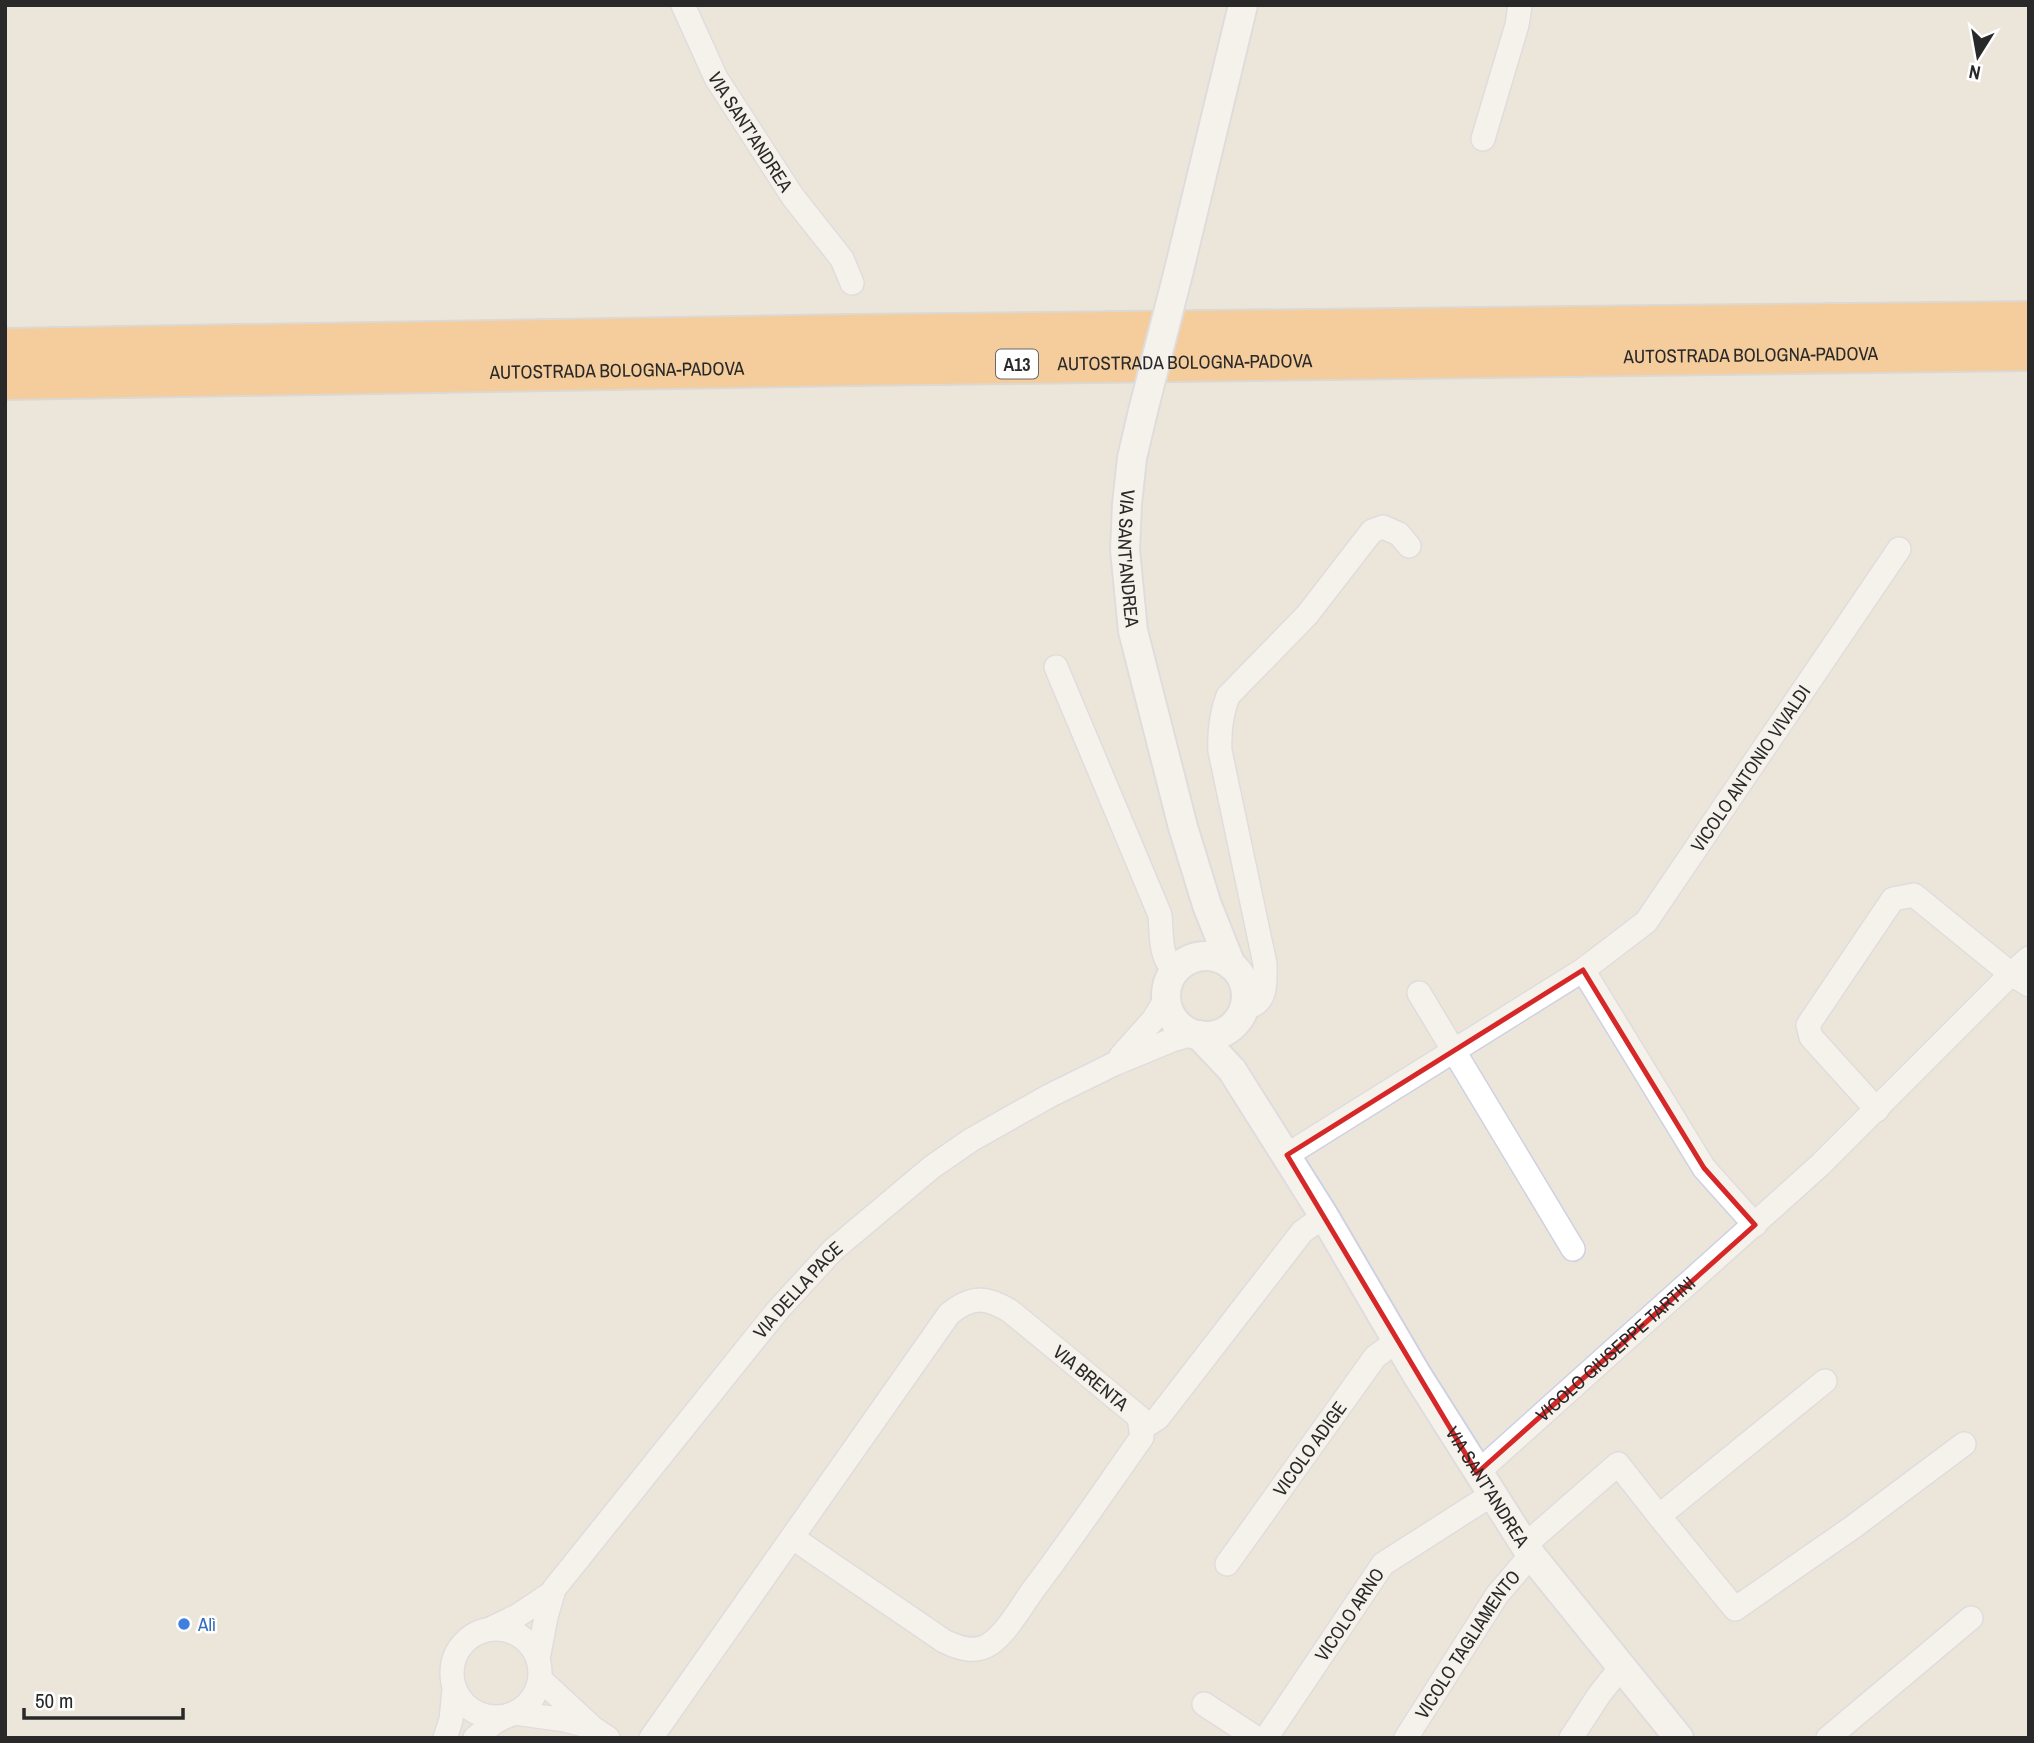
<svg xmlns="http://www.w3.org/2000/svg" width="2034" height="1743" viewBox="0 0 2034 1743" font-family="'Archivo Narrow',sans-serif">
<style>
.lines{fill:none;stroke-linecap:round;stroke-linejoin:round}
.minor-casing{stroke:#cfd1e2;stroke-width:26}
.tertiary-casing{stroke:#cfd1e2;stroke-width:32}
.motorway-casing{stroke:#c7c7c7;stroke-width:42}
.minor{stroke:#fff;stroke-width:23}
.tertiary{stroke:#fff;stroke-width:28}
.motorway{stroke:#ffad51;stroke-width:38}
.tertiary-bridge-casing{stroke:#cfd1e2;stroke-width:32;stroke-linecap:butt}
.tertiary-bridge{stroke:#fff;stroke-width:28}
.marked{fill:none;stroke:#d62828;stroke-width:5;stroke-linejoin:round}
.shop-dot{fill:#3f7fe0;stroke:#fff;stroke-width:2.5}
.labels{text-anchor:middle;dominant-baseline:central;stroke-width:5;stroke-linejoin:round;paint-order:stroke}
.shield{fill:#fff;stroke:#696969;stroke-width:2}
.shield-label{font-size:18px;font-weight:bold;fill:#292929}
.street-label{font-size:19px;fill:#292929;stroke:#fff}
.shop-label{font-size:19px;fill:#366cbe;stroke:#fff;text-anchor:start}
</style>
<rect width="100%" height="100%" fill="#ece6da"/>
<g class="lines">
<defs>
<g id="minor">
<path id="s1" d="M683,5l33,73 77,119 49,62 10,24"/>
<path d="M1483,139l34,-114 3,-20"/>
<path d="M1056,667l104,248c2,20 -1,42 15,56"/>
<path d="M1583,970l121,198 51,57"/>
<path d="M1419,993l154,256"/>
<path d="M1245,1008c23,-5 20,-25 20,-44l-45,-213c-1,-20 1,-37 8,-55l79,-81 65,-84 11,-4 16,7 10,12"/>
<path d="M1121,1056l32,-36 13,-21"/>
<path d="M1877,1110l-66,-73 -3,-12 85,-126 21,-4 97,79 18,11"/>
<path id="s2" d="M1287,1155l296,-185 63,-48 253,-373"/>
<path d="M1825,1381l-166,135 76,93 118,-82 111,-83"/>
<path d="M1142,1428l16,-10 144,-186 22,-16"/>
<path id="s3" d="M1477,1473l343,-308 191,-191 18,-16"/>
<path d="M1525,1545l93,-81 41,52"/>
<path id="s4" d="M1227,1564l148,-207 23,-17"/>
<path d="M492,1628l25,-12 36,-24"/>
<circle cx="496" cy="1673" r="44"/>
<path id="s5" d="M538,1659l8,-42 8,-28 223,-278 56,-61 99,-83 39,-27 78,-44 65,-32 58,-24 22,-6"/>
<path d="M540,1679l53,49 15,10"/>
<path d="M1204,1704l52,34"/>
<path d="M515,1713l50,7 23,6"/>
<path d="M445,1738l6,-18 3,-31"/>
<path d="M475,1738l20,-16 12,-6"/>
<path id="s6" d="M651,1738l298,-424c23,-19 37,-17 61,-3l129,106 3,20c-36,51 -71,103 -109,153 -12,17 -26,42 -43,54 -15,10 -32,4 -46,-3l-151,-103"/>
<path id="s7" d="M1266,1738l117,-174 108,-69"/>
<path id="s8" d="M1406,1738l91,-143 34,-40"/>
<path d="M1571,1738l28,-43 22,-28"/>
<path d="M1828,1738l143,-120"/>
</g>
<g id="tertiary">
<path d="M1179,270l64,-265"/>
<path id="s9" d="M1143,411l-11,47 -5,46 -2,46 8,81 50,196 24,78 24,60"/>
<circle cx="1206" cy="996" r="40"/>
<path id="s10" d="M1199,1035l33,35 92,146 93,159 114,180 148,183"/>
</g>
<g id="motorway">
<path d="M5,348l847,-14 1177,-13"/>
<path id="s11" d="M5,380l846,-14 1178,-15"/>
</g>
</defs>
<!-- minor casing -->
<use href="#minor" class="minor-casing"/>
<!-- tertiary casing -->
<use href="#tertiary" class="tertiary-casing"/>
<!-- motorway casing -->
<use href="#motorway" class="motorway-casing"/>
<!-- minor -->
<use href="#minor" class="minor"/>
<!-- tertiary -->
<use href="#tertiary" class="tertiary"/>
<!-- motorway -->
<use href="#motorway" class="motorway"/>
<defs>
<path id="tertiary-bridge" d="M1143,411l36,-141"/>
</defs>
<!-- tertiary-bridge casing -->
<use href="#tertiary-bridge" class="tertiary-bridge-casing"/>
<!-- tertiary-bridge -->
<use href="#tertiary-bridge" class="tertiary-bridge"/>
</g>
<!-- marked area -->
<path d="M0 0H2034V1743H0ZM1583,970l121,198 51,57 -278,248 -190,-318z" fill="#ece6da" fill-opacity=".55" fill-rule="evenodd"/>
<path class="marked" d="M1583,970l121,198 51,57 -278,248 -190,-318z"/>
<!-- markers -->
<circle class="shop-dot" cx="184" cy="1624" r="7"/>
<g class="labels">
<!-- shield labels -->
<rect class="shield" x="996" y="349.5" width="42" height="29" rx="5"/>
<g class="shield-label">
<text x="1017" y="364">A13</text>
</g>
<!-- street labels -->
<g class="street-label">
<text stroke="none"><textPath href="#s1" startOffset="144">VIA SANT'ANDREA</textPath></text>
<text stroke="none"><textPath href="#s11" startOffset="1746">AUTOSTRADA BOLOGNA-PADOVA</textPath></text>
<text stroke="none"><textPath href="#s11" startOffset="1180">AUTOSTRADA BOLOGNA-PADOVA</textPath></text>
<text stroke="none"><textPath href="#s11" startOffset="612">AUTOSTRADA BOLOGNA-PADOVA</textPath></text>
<text stroke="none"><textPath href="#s9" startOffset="149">VIA SANT'ANDREA</textPath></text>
<text stroke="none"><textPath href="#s2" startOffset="614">VICOLO ANTONIO VIVALDI</textPath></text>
<text stroke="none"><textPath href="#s5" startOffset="458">VIA DELLA PACE</textPath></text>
<text stroke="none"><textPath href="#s3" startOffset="186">VICOLO GIUSEPPE TARTINI</textPath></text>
<text stroke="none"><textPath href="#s6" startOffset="690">VIA BRENTA</textPath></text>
<text stroke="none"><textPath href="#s4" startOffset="142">VICOLO ADIGE</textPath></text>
<text stroke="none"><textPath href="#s10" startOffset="537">VIA SANT'ANDREA</textPath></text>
<text stroke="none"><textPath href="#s7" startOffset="149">VICOLO ARNO</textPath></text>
<text stroke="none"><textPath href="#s8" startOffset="112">VICOLO TAGLIAMENTO</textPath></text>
</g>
<!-- shop labels -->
<g class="shop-label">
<text x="198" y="1624">Alì</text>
</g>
</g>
<!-- border -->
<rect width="2034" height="1743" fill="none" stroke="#292929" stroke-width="14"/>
<!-- north arrow -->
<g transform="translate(1978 56) rotate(191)" stroke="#ffffff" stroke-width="5" paint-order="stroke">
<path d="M0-5L12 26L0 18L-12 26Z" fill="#292929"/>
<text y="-10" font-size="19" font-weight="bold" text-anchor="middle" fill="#292929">N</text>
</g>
<!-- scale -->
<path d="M24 1708v10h159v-10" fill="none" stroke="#292929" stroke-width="3.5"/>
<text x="35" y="1708" font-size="21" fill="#292929" stroke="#ffffff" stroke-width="5" paint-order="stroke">50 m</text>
</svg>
